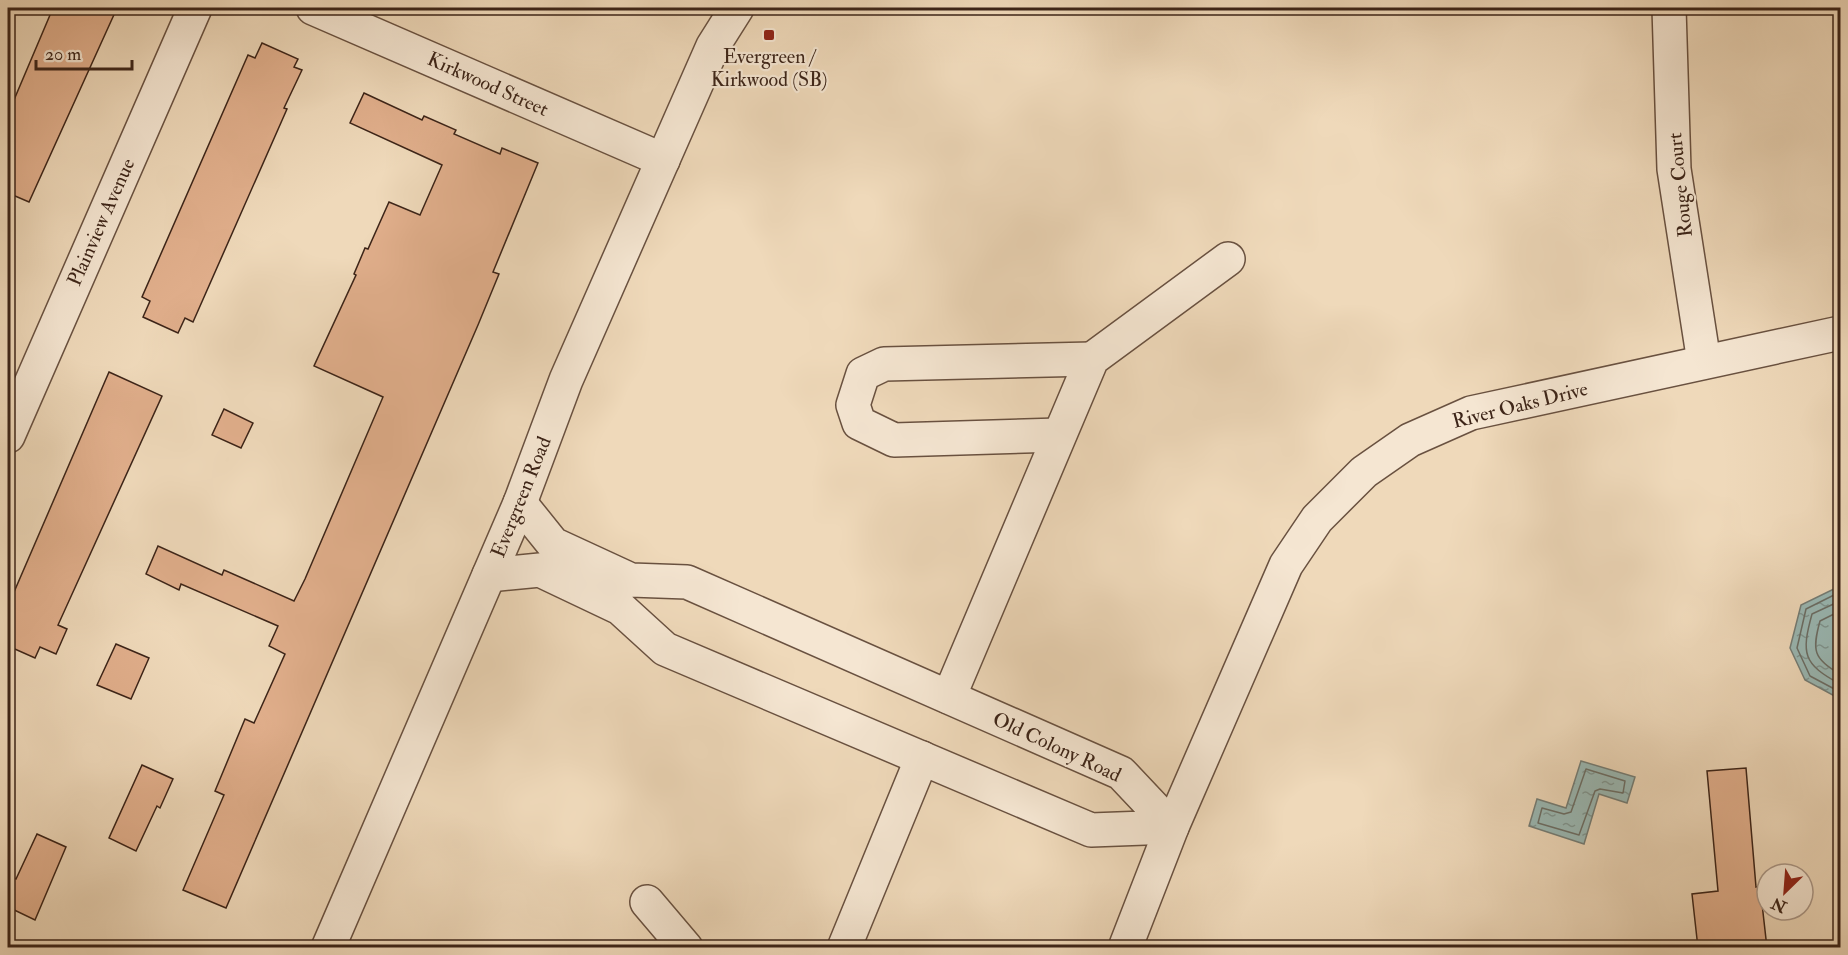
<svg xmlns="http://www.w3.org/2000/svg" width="1848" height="955" viewBox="0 0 1848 955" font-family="'IM FELL Double Pica',serif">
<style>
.water{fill:url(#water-ripples);stroke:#747d76;stroke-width:1.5}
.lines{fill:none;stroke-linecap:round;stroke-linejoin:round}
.shore{stroke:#6b6e66;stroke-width:1.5}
.building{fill:#e1af8c;stroke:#3c2418;stroke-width:1.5}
.minor-casing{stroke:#695140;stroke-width:36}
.minor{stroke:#f5e6d2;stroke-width:33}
.poi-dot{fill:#8f2418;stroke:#f5e6d2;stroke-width:2}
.labels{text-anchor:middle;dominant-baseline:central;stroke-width:4.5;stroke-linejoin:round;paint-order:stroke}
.poi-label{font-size:20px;fill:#3c2418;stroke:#f5e6d2}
.street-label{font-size:20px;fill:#3c2418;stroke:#f5e6d2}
</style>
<defs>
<pattern id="water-ripples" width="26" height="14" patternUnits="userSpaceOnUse" patternTransform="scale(1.5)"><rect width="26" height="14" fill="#9ab9b5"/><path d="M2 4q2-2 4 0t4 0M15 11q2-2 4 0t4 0" fill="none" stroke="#7f9692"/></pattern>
</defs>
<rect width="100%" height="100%" fill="#efd9ba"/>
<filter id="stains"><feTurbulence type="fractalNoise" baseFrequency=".00333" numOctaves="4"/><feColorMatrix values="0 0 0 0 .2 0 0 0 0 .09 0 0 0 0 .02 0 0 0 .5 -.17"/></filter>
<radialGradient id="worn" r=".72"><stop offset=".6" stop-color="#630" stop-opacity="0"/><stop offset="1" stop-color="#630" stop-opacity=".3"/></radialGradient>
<!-- water -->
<g class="water">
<path d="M1840,586v113l-35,-19 -15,-32 11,-43z"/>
<path d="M1581,761l54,16 -8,26 -28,-9 -15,50 -55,-18 8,-27 29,9z"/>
</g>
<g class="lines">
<!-- shore -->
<g class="shore">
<path d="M1840,592l-34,17 -9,39 13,28 30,16"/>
<path d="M1840,601l-28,13c-11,40 -9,50 28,70"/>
<path d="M1840,611l-20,10c-8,29 -7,38 20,53"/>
<path d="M1586,769l39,12 -2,12 -23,-4 -5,2 -16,44 -41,-12 4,-15 22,6 7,-2z"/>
</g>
</g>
<!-- building -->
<g class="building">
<path d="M53,8h64l-88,194 -21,-9v-79z"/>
<path d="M262,43l36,16 -4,8 8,3 -18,38 3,1 -94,213 -8,-4 -7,15 -35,-16 7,-16 -8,-4 106,-242 7,3z"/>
<path d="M364,93l58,27 2,-4 32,14 -2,4 46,20 2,-6 36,15 -45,109 6,2 -21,51 -252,583 -43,-18 41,-95 -9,-4 30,-72 9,4 31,-69 -16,-8 9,-20 -97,-42 -2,6 -33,-16 12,-28 64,29 2,-5 70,31 11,-22 78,-182 -69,-31 42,-91 -2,-1 11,-26 3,1 21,-47 31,13 22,-50 -92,-42z"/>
<path d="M109,372l53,24 -104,229 9,4 -11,25 -16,-7 -5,11 -27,-12v-40z"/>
<path d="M224,409l29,14 -12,25 -29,-13z"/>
<path d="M116,644l33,14 -18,41 -34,-14z"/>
<path d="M142,765l31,14 -13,29 -3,-2 -21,45 -27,-13z"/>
<path d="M1746,768l10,119 4,-1 7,62h-69l-6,-54 26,-3 -11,-120z"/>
<path d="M37,834l29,13 -31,73 -27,-13v-32l8,4z"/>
</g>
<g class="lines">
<defs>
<g id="minor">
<path d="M313,8l350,152"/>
<path d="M1669,8l5,161 30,193"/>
<path d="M1059,435l-165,5 -35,-17 -6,-18 10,-31 21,-10 208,-5"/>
<path d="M8,436l187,-428"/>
<path d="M489,575l51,-5 80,38 45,41 426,181 81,-3 -51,-54 -434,-191 -56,-2 -78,-36 -33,-41"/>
<path d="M949,697l143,-338 136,-100"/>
<path d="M647,902l39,46"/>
<path d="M328,948l192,-445 46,-123 147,-334 24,-38"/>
<path d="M844,948l78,-190"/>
<path d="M1125,948l47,-121 114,-262 31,-46 47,-47 46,-32 61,-27 369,-80"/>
</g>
</defs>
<!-- minor casing -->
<use href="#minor" class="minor-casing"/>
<!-- minor -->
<use href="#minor" class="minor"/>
</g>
<!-- markers -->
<rect class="poi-dot" x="763" y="29" width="12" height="12" rx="3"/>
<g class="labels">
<!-- poi labels -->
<g class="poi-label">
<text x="769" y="56">Evergreen /<tspan x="769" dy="23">Kirkwood (SB)</tspan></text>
</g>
<!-- street labels -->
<g class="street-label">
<text transform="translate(488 84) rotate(24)">Kirkwood Street</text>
<text transform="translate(1680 185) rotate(-96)">Rouge Court</text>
<text transform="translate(101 222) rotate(-66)">Plainview Avenue</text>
<text transform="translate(1520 405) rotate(-14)">River Oaks Drive</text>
<text transform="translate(521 497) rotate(-68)">Evergreen Road</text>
<text transform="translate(1057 747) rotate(25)">Old Colony Road</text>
</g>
</g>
<!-- margin -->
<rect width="1848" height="955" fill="none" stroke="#efd9ba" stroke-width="30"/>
<rect x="9" y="9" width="1830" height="937" fill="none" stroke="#3c2418" stroke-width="3"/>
<rect x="15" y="15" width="1818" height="925" fill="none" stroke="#3c2418" stroke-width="1.5"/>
<!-- north arrow -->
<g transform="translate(1785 892) rotate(205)"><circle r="28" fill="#f5e6d2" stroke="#ab9888" stroke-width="1.5"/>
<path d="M0-4.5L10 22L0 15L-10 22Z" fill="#8f2418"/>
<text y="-9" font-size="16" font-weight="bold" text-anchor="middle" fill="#3c2418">N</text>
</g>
<!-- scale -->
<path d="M36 60v9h96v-9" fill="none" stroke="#3c2418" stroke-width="3"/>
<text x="45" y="60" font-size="18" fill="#3c2418" stroke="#f5e6d2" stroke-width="4.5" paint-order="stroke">20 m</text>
<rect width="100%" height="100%" filter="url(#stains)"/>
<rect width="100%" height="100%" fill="url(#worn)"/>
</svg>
